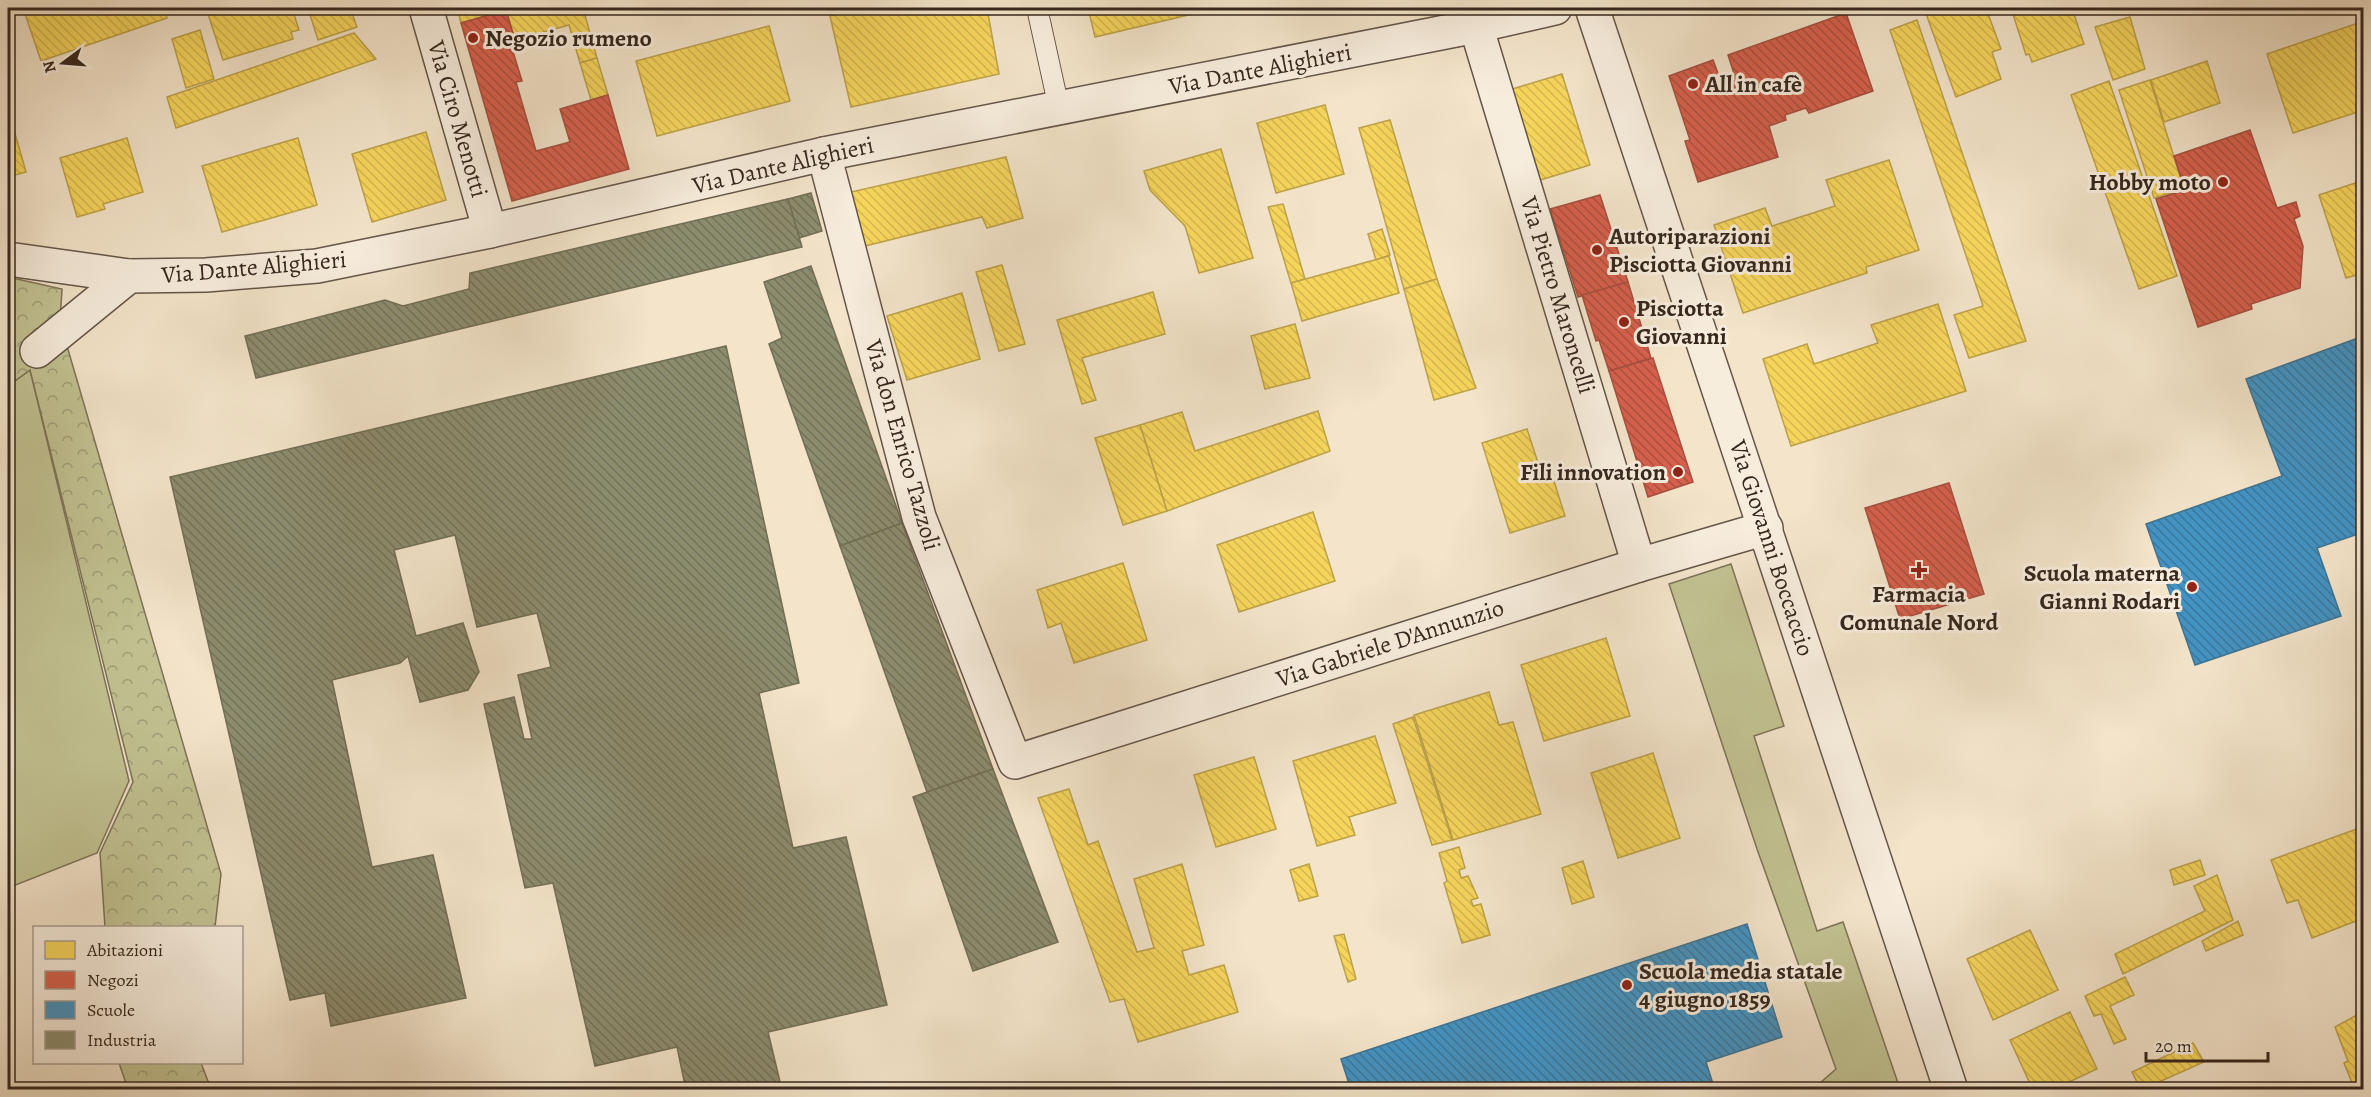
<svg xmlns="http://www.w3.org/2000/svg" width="2371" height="1097" viewBox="0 0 2371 1097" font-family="Alegreya,serif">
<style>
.grass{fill:#c2c292;stroke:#7c7458;stroke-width:1.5}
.forest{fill:url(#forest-crowns);stroke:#7c7458;stroke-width:1.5}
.homes{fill:url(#homes-back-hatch);stroke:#bca149;stroke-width:1.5}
.shops{fill:url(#shops-back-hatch);stroke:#a64f3f;stroke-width:1.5}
.schools{fill:url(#schools-back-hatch);stroke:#3f7392;stroke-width:1.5}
.industry{fill:url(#industry-back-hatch);stroke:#726e56;stroke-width:1.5}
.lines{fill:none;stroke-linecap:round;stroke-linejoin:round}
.lane-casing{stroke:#655649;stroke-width:22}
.street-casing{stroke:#655649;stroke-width:36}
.lane{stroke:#f7eddd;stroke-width:20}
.street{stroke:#f7eddd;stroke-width:33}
.poi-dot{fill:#8f2418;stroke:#f7eddd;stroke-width:2}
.labels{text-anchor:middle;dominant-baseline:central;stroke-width:6;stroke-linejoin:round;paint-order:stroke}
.poi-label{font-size:24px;font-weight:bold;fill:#36271e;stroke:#f7eddd;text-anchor:start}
.street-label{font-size:24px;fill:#36271e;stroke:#f7eddd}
</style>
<defs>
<pattern id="forest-crowns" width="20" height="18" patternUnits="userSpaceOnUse" patternTransform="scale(1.5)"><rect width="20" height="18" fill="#c2c292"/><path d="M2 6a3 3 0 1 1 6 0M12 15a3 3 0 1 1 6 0" fill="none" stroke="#9e9e77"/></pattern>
<pattern id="homes-back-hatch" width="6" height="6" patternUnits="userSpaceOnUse" patternTransform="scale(1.5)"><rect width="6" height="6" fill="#f6d55c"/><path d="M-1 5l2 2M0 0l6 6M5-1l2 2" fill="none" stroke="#d4b750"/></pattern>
<pattern id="shops-back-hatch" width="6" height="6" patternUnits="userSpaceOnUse" patternTransform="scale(1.5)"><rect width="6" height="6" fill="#d6604d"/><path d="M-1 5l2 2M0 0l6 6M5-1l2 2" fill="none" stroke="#ae4f3f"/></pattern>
<pattern id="schools-back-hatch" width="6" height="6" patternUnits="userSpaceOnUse" patternTransform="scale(1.5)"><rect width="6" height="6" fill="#4393c3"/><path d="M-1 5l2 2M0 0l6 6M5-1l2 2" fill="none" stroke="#39789e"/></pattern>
<pattern id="industry-back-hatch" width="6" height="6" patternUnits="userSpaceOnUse" patternTransform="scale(1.5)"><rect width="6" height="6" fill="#8c8c6e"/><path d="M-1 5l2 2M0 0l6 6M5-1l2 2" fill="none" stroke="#73725a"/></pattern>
</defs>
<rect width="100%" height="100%" fill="#f3e4ca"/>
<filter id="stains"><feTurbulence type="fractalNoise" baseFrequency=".00333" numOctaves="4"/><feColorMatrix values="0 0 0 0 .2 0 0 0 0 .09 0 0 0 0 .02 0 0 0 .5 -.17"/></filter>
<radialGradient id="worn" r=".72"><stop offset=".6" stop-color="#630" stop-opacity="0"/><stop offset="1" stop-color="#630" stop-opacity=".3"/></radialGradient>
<!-- grass -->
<g class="grass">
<path d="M30,370l99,411 -32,72 -89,35v-502z"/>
<path d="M1731,564l53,162 -30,10 63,195 26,-9 57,167h-87l23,-20 -79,-220 -88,-265z"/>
</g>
<!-- forest -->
<g class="forest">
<path d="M8,277l54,12 -2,33 161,552 -6,53h-110l-5,-74 33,-71 -103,-412 -22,16z"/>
<path d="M119,1063h82l10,26h-83z"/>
</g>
<!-- homes -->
<g class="homes">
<path d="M23,8h141l3,10 -126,43z"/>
<path d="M206,8h86l7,22 -8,2 2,7 -70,21z"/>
<path d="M308,8h42l7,19 -39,13z"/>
<path d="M457,8h57l-53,15z"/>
<path d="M514,8h69l14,50 -17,5 -11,-38 -54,15 -9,-30z"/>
<path d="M866,8h121l12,66 -148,33 -21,-91z"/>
<path d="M1088,8h130l-123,29z"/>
<path d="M1924,8h62l15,41 -9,3 9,27 -45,18z"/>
<path d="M2011,8h61l12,36 -52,18 -3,-8 -3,1z"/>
<path d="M2130,17l15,52 -32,11 -18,-53z"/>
<path d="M1917,20l109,321 -57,17 -15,-43 29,-9 -93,-276z"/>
<path d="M2364,21v89l-71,23 -26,-79z"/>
<path d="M769,26l21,75 -133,35 -21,-75z"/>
<path d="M200,30l14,49 -28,9 -14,-49z"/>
<path d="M354,33l22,26 -200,69 -9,-31z"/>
<path d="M597,58l11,37 -17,5 -11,-37z"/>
<path d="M2207,61l13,42 -56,19 -13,-42z"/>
<path d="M1562,74l28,91 -53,16 -28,-91z"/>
<path d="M2150,80l34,109 -30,9 -35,-108z"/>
<path d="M2109,81l68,195 -38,13 -68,-194z"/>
<path d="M1325,105l19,69 -68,19 -19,-70z"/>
<path d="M8,109l18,63 -18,5z"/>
<path d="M1390,120l47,159 -33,10 -45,-161z"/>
<path d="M426,132l20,68 -74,22 -20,-68z"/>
<path d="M127,138l16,54 -40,12 2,5 -28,8 -17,-59z"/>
<path d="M298,138l19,67 -95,27 -20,-66z"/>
<path d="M1221,149l32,109 -54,15 -14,-47 -35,-36 -6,-19z"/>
<path d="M1006,157l17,61 -36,10 -5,-11 -117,29 -14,-54z"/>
<path d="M1889,160l30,90 -53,17 1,6 -124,40 -29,-88 51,-17 7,18 63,-20 -9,-26z"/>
<path d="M2364,180v93l-18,5 -27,-83z"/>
<path d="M1283,204l22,75 -14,4 -23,-76z"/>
<path d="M1382,229l8,26 -14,5 -8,-26z"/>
<path d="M1389,256l10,37 -97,28 -11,-38z"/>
<path d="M1002,265l23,79 -26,7 -23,-79z"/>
<path d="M1437,279l39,109 -42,12 -30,-111z"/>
<path d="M1153,292l12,42 -83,24 14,42 -14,4 -25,-84z"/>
<path d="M962,293l18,66 -73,21 -20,-64z"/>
<path d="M1938,304l28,87 -175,55 -28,-87 44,-15 7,20 64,-21 -7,-18z"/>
<path d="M1295,324l15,54 -45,11 -14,-53z"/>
<path d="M1318,411l12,40 -163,60 -27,-86 42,-13 13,39z"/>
<path d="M1140,425l27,86 -44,14 -28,-87z"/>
<path d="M1527,429l17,52 9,-3 12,38 -55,17 -28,-90z"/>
<path d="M1313,512l22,69 -96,31 -22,-67z"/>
<path d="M1123,563l24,77 -73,23 -13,-40 -13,5 -11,-38z"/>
<path d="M1606,638l24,78 -86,25 -23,-76z"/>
<path d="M1489,692l10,33 14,-3 28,92 -88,26 -39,-125z"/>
<path d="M1413,717l39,123 -20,5 -39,-121z"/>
<path d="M1375,736l21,67 -47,14 6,18 -38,11 -24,-85z"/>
<path d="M1653,753l27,85 -62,20 -27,-85z"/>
<path d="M1254,757l22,72 -60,18 -22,-72z"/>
<path d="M1069,789l19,56 10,-4 39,111 17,-4 -20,-69 48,-15 22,81 -22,6 7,24 35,-10 14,47 -100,30 -14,-43 -14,3 -72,-204z"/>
<path d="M2362,827l2,91 -52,20 -14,-38 -11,3 -16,-43z"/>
<path d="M1459,847l6,21 -6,2 2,8 7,-2 10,22 -7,2 2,6 8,-2 9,31 -28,8 -18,-60 3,-2 -8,-28z"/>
<path d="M2200,860l5,15 -31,10 -4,-15z"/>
<path d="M1583,861l11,36 -22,7 -10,-36z"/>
<path d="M1309,864l9,32 -19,5 -9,-31z"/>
<path d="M2217,875l16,45 -110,54 -8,-20 90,-43 -11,-25z"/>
<path d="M2238,921l5,14 -37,16 -4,-10z"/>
<path d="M2030,930l28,60 -65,30 -26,-61z"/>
<path d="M1344,934l12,45 -8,3 -14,-46z"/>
<path d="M2125,977l9,18 -24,11 16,33 -12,5 -13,-30 -7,2 -9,-20z"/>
<path d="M2364,1011v79h-9l-11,-27 4,-2 -13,-34z"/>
<path d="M2070,1012l27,57 -45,21h-19l-23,-50z"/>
<path d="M2193,1043l11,19 -63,28 -9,-18z"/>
</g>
<!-- shops -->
<g class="shops">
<path d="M506,10l9,30 -5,2 12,39 -6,1 20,69 34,-9 -10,-33 48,-14 21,74 -117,32 -51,-178z"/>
<path d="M1846,13l27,78 -64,22 -3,-5 -21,7 1,5 -17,6 9,31 -80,25 -13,-41 5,-1 -21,-64 44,-16 9,24 14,-4 -8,-25z"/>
<path d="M2250,130l27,78 19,-6 4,14 -6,3 9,27 -3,42 -49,16 1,5 -54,18 -42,-128 29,-9 -11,-34z"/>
<path d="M1600,195l28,87 -50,15 -28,-88z"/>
<path d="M1628,282l23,76 -42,13 -10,-31 -3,1 -14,-46z"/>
<path d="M1653,358l40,124 -45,15 -39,-126z"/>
<path d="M1949,483l35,111 -84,25 -35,-111z"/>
</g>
<!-- schools -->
<g class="schools">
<path d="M2358,338l6,14v180l-47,16 24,68 -146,49 -49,-141 136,-48 -36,-97z"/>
<path d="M1747,924l35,113 -76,25 9,28h-364l-10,-31z"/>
</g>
<!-- industry -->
<g class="industry">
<path d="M811,193l11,38 -23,7 -11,-39z"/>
<path d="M788,199l14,48 -546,131 -11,-42 140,-36 18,6 66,-17 1,-16z"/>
<path d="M811,266l91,257 -62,23 -71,-202 13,-6 -18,-56z"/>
<path d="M726,346l73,337 -40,10 34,155 53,-11 41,168 -119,27 14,58h-96l-9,-43 -82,19 -42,-183 -28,5 -41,-184 30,-7 10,42h8l-14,-64 33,-8 -14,-54 -60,14 -22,-92 -61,15 22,86 47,-13 16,49 -11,18 -48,12 -12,-46 -8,7 -68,17 40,187 61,-12 33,143 -135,28 -6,-33 -35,7 -120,-523z"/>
<path d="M902,523l91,246 -66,23 -87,-246z"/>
<path d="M993,769l65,173 -85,29 -60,-174z"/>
</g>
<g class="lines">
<defs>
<path id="lane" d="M1037,8l22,100"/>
<g id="street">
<path d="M426,8l64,223"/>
<path d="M1592,8l359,1082"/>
<path d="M1476,26l163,539"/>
<path d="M824,154l95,363 96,245 624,-197 127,-37"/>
<path d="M8,259l121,17 77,-1 111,-9 173,-35 334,-77 652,-128 79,-18"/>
<path d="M37,351l92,-75"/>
</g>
</defs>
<!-- lane casing -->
<use href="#lane" class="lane-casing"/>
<!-- street casing -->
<use href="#street" class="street-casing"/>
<!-- lane -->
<use href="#lane" class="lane"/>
<!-- street -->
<use href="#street" class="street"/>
</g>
<!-- markers -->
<g class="poi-dot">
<circle cx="473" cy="38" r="6"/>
<circle cx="1693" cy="84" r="6"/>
<circle cx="2223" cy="182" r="6"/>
<circle cx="1597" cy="250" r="6"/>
<circle cx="1624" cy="322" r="6"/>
<circle cx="1678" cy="472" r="6"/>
<path d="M1916 561h6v6h6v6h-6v6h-6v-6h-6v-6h6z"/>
<circle cx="2192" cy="587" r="6"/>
<circle cx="1627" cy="985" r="6"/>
</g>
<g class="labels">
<!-- poi labels -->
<g class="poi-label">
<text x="485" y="38">Negozio rumeno</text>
<text x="1705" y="84">All in cafè</text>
<text x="2211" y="182" text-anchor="end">Hobby moto</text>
<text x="1609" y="236">Autoriparazioni<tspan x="1609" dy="28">Pisciotta Giovanni</tspan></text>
<text x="1636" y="308">Pisciotta<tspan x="1636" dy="28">Giovanni</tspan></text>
<text x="1666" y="472" text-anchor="end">Fili innovation</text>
<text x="2180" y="573" text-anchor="end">Scuola materna<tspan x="2180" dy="28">Gianni Rodari</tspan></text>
<text x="1919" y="594" text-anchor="middle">Farmacia<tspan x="1919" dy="28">Comunale Nord</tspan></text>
<text x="1639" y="971">Scuola media statale<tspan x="1639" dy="28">4 giugno 1859</tspan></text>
</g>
<!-- street labels -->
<g class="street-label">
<text transform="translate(1260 69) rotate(-11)">Via Dante Alighieri</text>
<text transform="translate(458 119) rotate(74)">Via Ciro Menotti</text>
<text transform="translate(783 165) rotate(-13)">Via Dante Alighieri</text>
<text transform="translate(254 267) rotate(-5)">Via Dante Alighieri</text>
<text transform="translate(1558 295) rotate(73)">Via Pietro Maroncelli</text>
<text transform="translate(903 445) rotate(74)">Via don Enrico Tazzoli</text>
<text transform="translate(1772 548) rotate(72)">Via Giovanni Boccaccio</text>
<text transform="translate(1390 643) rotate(-18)">Via Gabriele D'Annunzio</text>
</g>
</g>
<!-- margin -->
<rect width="2371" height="1097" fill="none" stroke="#f3e4ca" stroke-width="30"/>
<rect x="9" y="9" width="2353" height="1079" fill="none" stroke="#36271e" stroke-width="3"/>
<rect x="15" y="15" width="2341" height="1067" fill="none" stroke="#36271e" stroke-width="1.5"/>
<!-- legend -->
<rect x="33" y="926" width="210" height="138" fill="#f7eddd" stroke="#aa9e91" stroke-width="1.5"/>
<rect x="45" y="941" width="30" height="18" fill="#f6d55c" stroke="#aa9e91" stroke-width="1.5"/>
<text x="87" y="956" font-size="18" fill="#36271e">Abitazioni</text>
<rect x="45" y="971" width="30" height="18" fill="#d6604d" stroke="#aa9e91" stroke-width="1.5"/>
<text x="87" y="986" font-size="18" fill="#36271e">Negozi</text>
<rect x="45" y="1001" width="30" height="18" fill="#4393c3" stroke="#aa9e91" stroke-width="1.5"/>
<text x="87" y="1016" font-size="18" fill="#36271e">Scuole</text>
<rect x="45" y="1031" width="30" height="18" fill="#8c8c6e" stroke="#aa9e91" stroke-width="1.5"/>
<text x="87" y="1046" font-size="18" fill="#36271e">Industria</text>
<!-- north arrow -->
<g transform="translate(63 63) rotate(254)" stroke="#f7eddd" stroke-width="4.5" paint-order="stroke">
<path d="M0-4.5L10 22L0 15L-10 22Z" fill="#36271e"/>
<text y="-9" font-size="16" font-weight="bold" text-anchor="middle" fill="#36271e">N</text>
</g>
<!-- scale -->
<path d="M2146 1052v9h122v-9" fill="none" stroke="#36271e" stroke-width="3"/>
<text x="2155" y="1052" font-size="18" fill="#36271e" stroke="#f7eddd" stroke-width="4.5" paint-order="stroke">20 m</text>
<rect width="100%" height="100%" filter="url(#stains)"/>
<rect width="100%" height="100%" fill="url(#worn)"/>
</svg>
